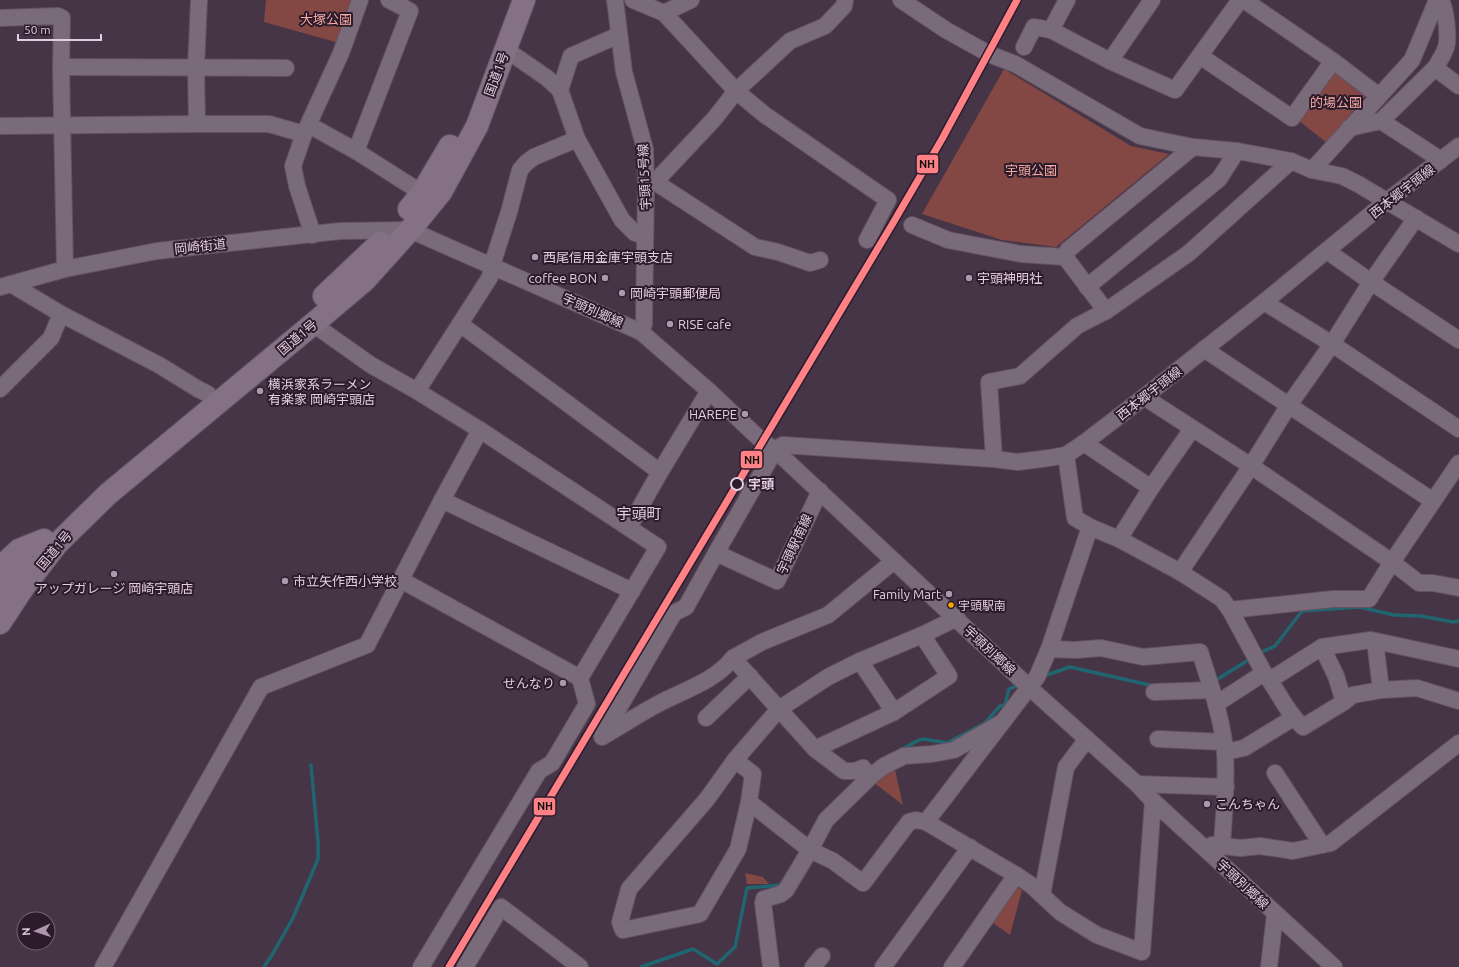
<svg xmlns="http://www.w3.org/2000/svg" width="1459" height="967" viewBox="0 0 1459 967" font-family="Ubuntu,'Noto Sans JP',sans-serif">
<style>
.green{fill:#834844}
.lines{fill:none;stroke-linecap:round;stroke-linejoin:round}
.stream{stroke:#206670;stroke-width:3.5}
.minor-casing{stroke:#635263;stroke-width:18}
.highway-casing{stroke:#635263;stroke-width:24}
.minor{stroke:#7a6b7a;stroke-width:16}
.highway{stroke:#857185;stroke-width:22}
.rail-1-casing{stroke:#2b1b2b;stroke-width:10}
.rail-1{stroke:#ff8085;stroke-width:7}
.poi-dot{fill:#ac97ac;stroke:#2b1b2b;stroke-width:1.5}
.stop-dot{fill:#2b1b2b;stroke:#e3cde2;stroke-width:2}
.bus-dot{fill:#f7a600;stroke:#2b1b2b;stroke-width:1.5}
.labels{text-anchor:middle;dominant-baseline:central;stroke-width:4;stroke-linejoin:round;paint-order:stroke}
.bus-label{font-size:12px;fill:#e3cde2;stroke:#2b1b2b;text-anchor:start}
.park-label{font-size:13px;fill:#f5a9a0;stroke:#2b1b2b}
.street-label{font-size:13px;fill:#e3cde2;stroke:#2b1b2b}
.poi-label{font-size:13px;fill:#e3cde2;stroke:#2b1b2b;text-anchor:start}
.stop-label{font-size:13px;font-weight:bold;fill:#e3cde2;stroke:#2b1b2b;text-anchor:start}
.quarter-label{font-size:15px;fill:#e3cde2;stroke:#2b1b2b}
.line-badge{stroke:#2b1b2b;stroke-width:1.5}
.pale-badge-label{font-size:11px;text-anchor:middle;font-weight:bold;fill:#111}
</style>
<rect width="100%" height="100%" fill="#463447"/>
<!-- green -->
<g class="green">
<path d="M266,0h89l-16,43 -75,-21z"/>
<path d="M1004,69l127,77 38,8 -113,93 -54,-7 -80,-26z"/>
<path d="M1335,73l31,22 -39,48 -29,-23z"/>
<path d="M894,766l9,39 -30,-23z"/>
<path d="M745,873l18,4 6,7h-22z"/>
<path d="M1017,887l5,3 -12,45 -20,-14z"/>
</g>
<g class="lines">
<!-- stream -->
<g class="stream">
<path d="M1257,654l18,-8 27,-35 57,-4 35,8 27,1 32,6 6,-1"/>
<path d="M1044,676l26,-9 84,19"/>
<path d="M1213,682l37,-23"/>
<path d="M900,750l19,-10 5,-1 23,4 38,-20 15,-17 5,-1 4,-16 10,-4"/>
<path d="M264,967l8,-12 21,-37 25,-59v-17l-7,-77"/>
<path d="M641,967l52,-18 24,15 18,-17 12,-59 35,-3"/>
</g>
<defs>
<g id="minor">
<path d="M615,0l9,72 21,77 1,32 -2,143 -3,8"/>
<path d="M633,0l31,13 72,78 29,24 123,85 -21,40"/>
<path d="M901,0l45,30 43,24 26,10 125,72 53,11 44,4 54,10 21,9 30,6 16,8 101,60"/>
<path d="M1067,0l-16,30 59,31 65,29 65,-90"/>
<path d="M1244,0l89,61 46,35"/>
<path d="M1441,0c5,11 7,31 6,43 -1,9 -8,18 -12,25l24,18"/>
<path d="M664,13l27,-13"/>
<path d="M0,18l58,-2 4,2 -1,49 4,202"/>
<path d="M619,35l-48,21 -11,34 17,49 45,81 13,13 10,3"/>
<path d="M1024,47l10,-20 17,3"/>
<path d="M505,49l42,29 13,12"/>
<path d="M1200,56l92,62 41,-57"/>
<path d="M1110,61l42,-61"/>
<path d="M61,67l225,1"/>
<path d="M1381,121l54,-53"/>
<path d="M197,124l-1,-57 3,-67"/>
<path d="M309,125l47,26 66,42"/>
<path d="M0,126l197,-2h72l35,10"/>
<path d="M1349,128l32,-7 60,39"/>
<path d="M356,151l54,-140 -21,-11"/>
<path d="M1312,170l100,-110 25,-60"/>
<path d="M646,181l9,1 100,65 23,5 32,11 10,-3"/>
<path d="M655,182l60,-64 21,-27 54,-50 35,-15 19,-20 1,-6"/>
<path d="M912,225l36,15 73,14 44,3"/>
<path d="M313,235l-16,-49 -4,-20 11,-32 37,-81 19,-53"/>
<path d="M1327,251l44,31 88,58"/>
<path d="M1065,257l3,-7 125,-103"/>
<path d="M1065,257l41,54"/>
<path d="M11,284l50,30 98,51 39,24 10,5"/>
<path d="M0,287l65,-18 92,-18 183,-20 70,-1 231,102 68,59 54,51 12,8 255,238 107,96 16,17 181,166"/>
<path d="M1087,287l132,-108 18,-28"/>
<path d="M1264,302l68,42 127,85"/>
<path d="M313,324l58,41 46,26 63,39 178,117 -78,131 7,26 -35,59 -13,8 -118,196"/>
<path d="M460,324l200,148"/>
<path d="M1204,349l229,152"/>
<path d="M0,389l51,-51 10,-24"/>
<path d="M417,391l73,-114 2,-12 17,-53 11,-42 6,-7 8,-6 43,-18"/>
<path d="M1144,397l107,69 141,96 27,21h14l26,5"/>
<path d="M1084,443l67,45"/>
<path d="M1066,455l9,63 15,9 29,12 61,33 42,27 8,11 34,63c15,18 21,38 39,54l41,-25 9,-7 28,-5 36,-2 42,13"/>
<path d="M994,459l-5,-77 31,-6 57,-50 29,-15 83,-58 102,-92"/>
<path d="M820,491l-43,90 -61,-28 59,-103 8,-5 211,14 24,3 31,-4 17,-3 18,-12 60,-46 120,-95 123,-101 72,-55"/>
<path d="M442,500l190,91"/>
<path d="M629,527l31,-55 49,-81"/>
<path d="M1119,539l32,-51 41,-59"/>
<path d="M716,553l-30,54 -12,6 -72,124c19,-11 37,-23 56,-33 26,-14 56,-22 75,-46"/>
<path d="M1180,572l71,-106 38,-61 43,-61 39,-62 45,-64"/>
<path d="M401,580l179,98"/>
<path d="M1230,610l103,-11h36l23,-37 67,-99"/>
<path d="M1375,641l6,49"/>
<path d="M1322,647l14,29 8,26"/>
<path d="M1049,649l26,1 26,-2 42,9 57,-5c10,32 23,68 25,101 2,31 -1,62 -3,92"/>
<path d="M860,661l34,51"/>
<path d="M1270,680l52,-33 49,-7 88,19"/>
<path d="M1154,692l58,-2"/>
<path d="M1216,704l48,-31"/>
<path d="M706,718l44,-42"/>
<path d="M1158,739l66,3"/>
<path d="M815,749l79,-37 55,-36 -27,-41"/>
<path d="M1225,752l19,-4 49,-30"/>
<path d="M735,760l18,14 -4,28 -11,47 -38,65 -77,16 -3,-8 9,-33 78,-90 28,-39 44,-51 49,-32 32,-16 62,-26 35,-17"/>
<path d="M1275,773l47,72"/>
<path d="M870,777l-7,-9 -8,3h-11l-29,-22 -82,-91 29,-16 66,-27 66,-54"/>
<path d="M1137,784l89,3"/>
<path d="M749,802l61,48 23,11 30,22 46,-61 7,-2 10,2 90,53 15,10 29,27 24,15 13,8 45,17 11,-151"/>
<path d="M926,822l111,-145 12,-28 41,-122"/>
<path d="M1212,845l29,3 19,-2 33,5 38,-8 128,-100"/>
<path d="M1042,895l24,-128 21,-28"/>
<path d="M103,967l158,-280 106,-42 75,-145 38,-70"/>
<path d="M465,967l36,-60 79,60"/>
<path d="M771,967l-8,-64 1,-4 17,-5 5,-4 24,-40 16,-30 44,-43 14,-11 20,-10 28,-2 22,-4 47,-27"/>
<path d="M813,967l9,-11"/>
<path d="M883,967l87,-120"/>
<path d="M952,967l64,-92"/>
<path d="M1269,967l6,-53"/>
</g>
<g id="highway">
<path d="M409,209l13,-16 28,-47"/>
<path d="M324,296l56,-53"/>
<path d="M0,568l19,-18 25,-10"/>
<path d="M0,595l24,-31"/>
<path d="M0,623l23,-35 34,-44 51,-50 205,-170 52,-44 45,-50 31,-38 36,-66 47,-126"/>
</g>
</defs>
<!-- minor casing -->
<use href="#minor" class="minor-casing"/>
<!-- highway casing -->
<use href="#highway" class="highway-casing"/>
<!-- minor -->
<use href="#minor" class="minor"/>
<!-- highway -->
<use href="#highway" class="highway"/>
<defs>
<path id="rail-1" d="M449,967l444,-744 49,-84 75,-139"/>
</defs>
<!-- rail-1 casing -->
<use href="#rail-1" class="rail-1-casing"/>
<!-- rail-1 -->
<use href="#rail-1" class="rail-1"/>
</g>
<!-- markers -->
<g class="poi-dot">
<circle cx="535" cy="257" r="4"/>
<circle cx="605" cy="278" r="4"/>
<circle cx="969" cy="278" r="4"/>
<circle cx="622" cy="293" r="4"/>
<circle cx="670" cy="324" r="4"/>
<circle cx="260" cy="391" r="4"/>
<circle cx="745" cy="414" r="4"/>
<circle cx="114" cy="574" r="4"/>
<circle cx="285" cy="581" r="4"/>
<circle cx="949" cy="594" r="4"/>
<circle cx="563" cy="683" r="4"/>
<circle cx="1207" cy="804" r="4"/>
</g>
<circle class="stop-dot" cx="737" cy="484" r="6"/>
<circle class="bus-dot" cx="951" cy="605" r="3.5"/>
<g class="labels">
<!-- bus labels -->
<g class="bus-label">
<text x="958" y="605">宇頭駅南</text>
</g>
<!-- park labels -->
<g class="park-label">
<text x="326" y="19">大塚公園</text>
<text x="1336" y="102">的場公園</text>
<text x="1031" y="170">宇頭公園</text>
</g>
<!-- street labels -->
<g class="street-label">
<text transform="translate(496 74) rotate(-70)">国道1号</text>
<text transform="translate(644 177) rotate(-93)">宇頭15号線</text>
<text transform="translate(1402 191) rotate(-38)">西本郷宇頭線</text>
<text transform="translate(200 246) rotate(-6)">岡崎街道</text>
<text transform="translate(593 310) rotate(24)">宇頭別郷線</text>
<text transform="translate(297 337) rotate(-40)">国道1号</text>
<text transform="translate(1149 393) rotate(-38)">西本郷宇頭線</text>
<text transform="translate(794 544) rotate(-65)">宇頭駅南線</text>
<text transform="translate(54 550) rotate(-50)">国道1号</text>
<text transform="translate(990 650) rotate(43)">宇頭別郷線</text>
<text transform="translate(1243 884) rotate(43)">宇頭別郷線</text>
</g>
<!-- poi labels -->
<g class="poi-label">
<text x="543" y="257">西尾信用金庫宇頭支店</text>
<text x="597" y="278" text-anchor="end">coffee BON</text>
<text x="977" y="278">宇頭神明社</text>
<text x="630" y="293">岡崎宇頭郵便局</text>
<text x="678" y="324">RISE cafe</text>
<text x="268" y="384">横浜家系ラーメン<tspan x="268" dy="15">有楽家 岡崎宇頭店</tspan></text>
<text x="737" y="414" text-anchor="end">HAREPE</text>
<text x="293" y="581">市立矢作西小学校</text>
<text x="114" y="588" text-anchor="middle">アップガレージ 岡崎宇頭店</text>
<text x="941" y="594" text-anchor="end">Family Mart</text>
<text x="555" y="683" text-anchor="end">せんなり</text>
<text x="1215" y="804">こんちゃん</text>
</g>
<!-- stop labels -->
<g class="stop-label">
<text x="748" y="484">宇頭</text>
</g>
<!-- quarter labels -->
<g class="quarter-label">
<text x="639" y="513">宇頭町</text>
</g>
</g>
<g class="line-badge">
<rect x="916" y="154" width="23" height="20" rx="4" fill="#ff8085"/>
<rect x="740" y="450" width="23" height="19" rx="4" fill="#ff8085"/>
<rect x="533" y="797" width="23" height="19" rx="4" fill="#ff8085"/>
</g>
<g class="pale-badge-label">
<text x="927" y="168">NH</text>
<text x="752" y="464">NH</text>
<text x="545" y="810">NH</text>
</g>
<!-- north arrow -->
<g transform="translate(36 931) rotate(267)"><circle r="19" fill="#2b1b2b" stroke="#756274"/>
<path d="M0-3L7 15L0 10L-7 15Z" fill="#ac97ac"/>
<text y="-6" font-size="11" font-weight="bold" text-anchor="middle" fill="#e3cde2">N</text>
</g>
<!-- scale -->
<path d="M18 34v6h83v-6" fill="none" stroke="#e3cde2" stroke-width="2"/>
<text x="24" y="34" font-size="12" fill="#e3cde2" stroke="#2b1b2b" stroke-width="3" paint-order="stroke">50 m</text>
</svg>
